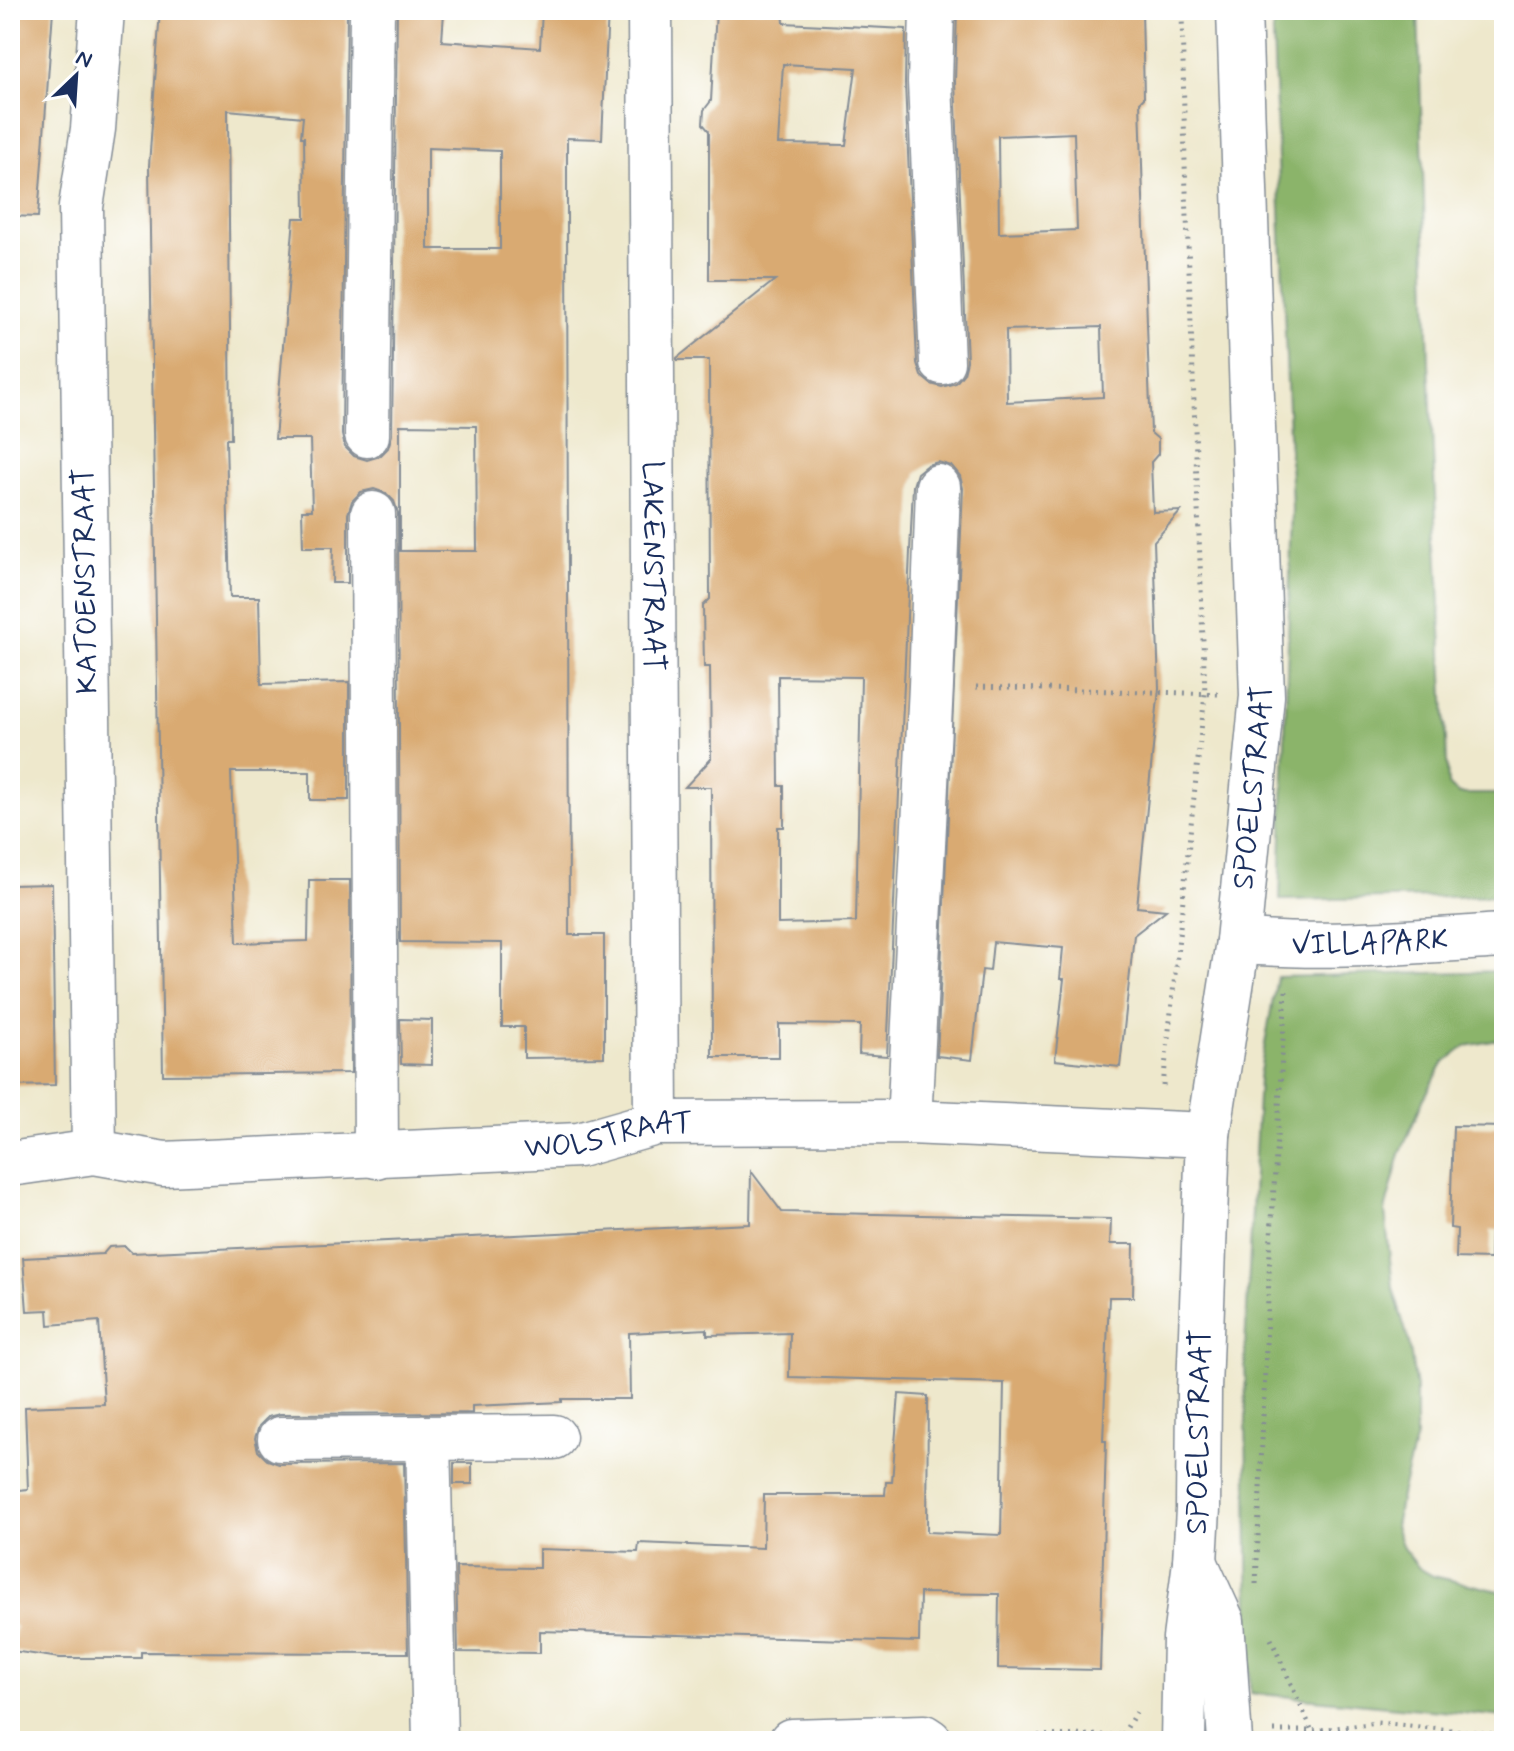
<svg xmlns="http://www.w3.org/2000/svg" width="1514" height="1751" viewBox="0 0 1514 1751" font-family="Mynerve,sans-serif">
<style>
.forest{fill:#8bb46b;stroke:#537264;stroke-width:2}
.building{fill:#d9aa72;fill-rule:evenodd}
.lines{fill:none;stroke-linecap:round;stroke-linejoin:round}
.minor-casing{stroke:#848c95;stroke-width:47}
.path{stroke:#848c95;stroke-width:5;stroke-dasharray:2 6;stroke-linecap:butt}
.minor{stroke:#fff;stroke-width:44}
.labels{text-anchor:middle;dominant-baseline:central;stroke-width:6;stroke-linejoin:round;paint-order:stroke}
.street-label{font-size:30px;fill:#1b2f5e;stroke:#fff}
</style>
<rect width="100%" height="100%" fill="#fff"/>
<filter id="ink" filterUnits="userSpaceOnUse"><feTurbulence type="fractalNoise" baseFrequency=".0125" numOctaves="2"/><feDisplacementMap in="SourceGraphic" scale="16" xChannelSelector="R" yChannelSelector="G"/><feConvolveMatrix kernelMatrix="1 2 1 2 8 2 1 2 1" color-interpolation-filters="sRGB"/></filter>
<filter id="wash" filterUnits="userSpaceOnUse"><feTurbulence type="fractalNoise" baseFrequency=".006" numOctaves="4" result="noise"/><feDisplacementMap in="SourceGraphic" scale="32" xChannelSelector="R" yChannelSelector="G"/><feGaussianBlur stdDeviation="1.8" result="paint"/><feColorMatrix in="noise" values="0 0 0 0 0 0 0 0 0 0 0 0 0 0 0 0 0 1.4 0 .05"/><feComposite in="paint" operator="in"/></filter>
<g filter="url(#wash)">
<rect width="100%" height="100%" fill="#eee8cc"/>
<!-- forest -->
<g class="forest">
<path d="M1272,10h146l11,353 19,422 11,9h45v102l-224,4 12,-392z"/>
<path d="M1504,971v68l-38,7 -23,18 -20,36 -23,54 -15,57 8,77 16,54 7,46v49l-14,53 -7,36 8,22 16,20 14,8 71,16v125l-254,-24 -5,-346 14,-270 18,-100z"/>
</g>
<g id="blocks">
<!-- building -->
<g class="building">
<path d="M10,10h43l-15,207 -28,-1z"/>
<path d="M160,10h187l-5,425 3,12 9,9 13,4 13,-4 8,-8 4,-13 5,-425 47,2 -2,29 98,7 2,-38h66l-6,129 -35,-1v81l2,716h35v122l-80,1v-31h-22v-84l-102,-1 -2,-429 -4,-12 -8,-8 -12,-4 -13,3 -9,9 -4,13v69h-16l1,-36h-30l-1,-37h10l-2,-71h-35l19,-221h11l-1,-81h-3l2,-20 -75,-7 3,329h-5l4,158h29l2,87 88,-2v118h-39v-28h-79l6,171 71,-2 1,-61h41l1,193 -188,2 -14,-909zM428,148l72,3v98h-72zM400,425l76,1 1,125h-77z"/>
<path d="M716,10h67l1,13 122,6 -1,54 12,280 4,13 10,8 11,3 14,-4 8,-10 3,-12 -12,-279 2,-72h185l2,88 -4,4 8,253 3,78 7,6v15l-7,8 2,50 28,-1 -27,30 5,147 -22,219 29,3 -32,25 -14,132 -65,-7 9,-81h-4l3,-31 -70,-6 -3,29 -8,-1 -10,90 -35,-4 26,-568 -3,-12 -8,-10 -14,-4 -11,3 -10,8 -4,13 -26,570 -28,-2 1,-29 -81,-1v33h-67l-1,-270h-26l26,-28 -1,-92h-6l-1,-61 7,-7 -1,-239h-32v-2l98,-78h-66v-149l-6,-7 1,-14 7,-9zM783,64l73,4 -10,77 -68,-1zM1074,133l3,97 -78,3 -1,-97zM1101,327l2,70 -96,5 -1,-72zM778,676l83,1 -5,245 -78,2v-97h6v-41h-5z"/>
<path d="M52,884l3,201 -45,1v-201z"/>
<path d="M400,1019l32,1v45l-31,-1z"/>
<path d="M1453,1126l51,1v103h-13l-1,29 -34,-1 1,-29 -7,-1z"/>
<path d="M751,1171l31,41 329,7 -1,25h24l-1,53h-24l-6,144h3l-6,229 -102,-2 1,-74 -79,-1 -1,49 -379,-11v22l-82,-1 -2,-85 83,1v-19l99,3 1,-9 124,5 1,-53h121l1,-13h6l7,-88 29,2 -1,136 74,3 3,-152 -215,-6 1,-44 -83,2v-6l-78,4 1,66h-68v3l-90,4v7l-192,1 -12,3 -9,9 -4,12 3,13 9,9 12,4 125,-1 4,190 -267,-1v6h-81l-48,-7 4,-25 -6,-1v-134l18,-2 -3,-82 79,-3 -5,-83 -50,4 -1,-15 -21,1 -4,-53 80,-4 6,-7 16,-1 7,7 618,-29z"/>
<rect x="454" y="1463" width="18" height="21"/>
</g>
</g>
</g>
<g filter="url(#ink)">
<use href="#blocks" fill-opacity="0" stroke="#848c95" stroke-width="2"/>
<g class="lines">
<defs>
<g id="minor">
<path id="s1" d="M650,10l6,1113"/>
<path d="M932,10l-2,72 12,280"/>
<path d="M367,435l5,-425"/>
<path d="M373,514l3,642"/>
<path id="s2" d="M1238,941c88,9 177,0 266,-5"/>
<path d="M909,1122l22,-436 7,-199"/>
<path d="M94,1152l-13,-945 12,-78 9,-119"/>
<path id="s3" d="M10,1164l84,-12 70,12 415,-19 77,-22 253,-1 299,13"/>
<path d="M428,1438l7,303"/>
<path d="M280,1439l274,-2"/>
<path d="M1195,1562l27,59 8,120"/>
<path d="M791,1741l133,-4 6,4"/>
<path id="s4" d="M1183,1741l2,-103 10,-76 3,-53 1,-119 9,-255 30,-194 24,-245 -23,-686"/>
</g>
</defs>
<!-- minor casing -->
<use href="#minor" class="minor-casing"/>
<!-- path -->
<g class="path">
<path d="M976,687l242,7"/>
<path d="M1163,1086l42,-392 -20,-530 -3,-154"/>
<path d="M1256,1584l14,-332 16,-261"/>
<path d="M1271,1639l41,92 1,10"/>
<path d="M1274,1731h38l65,-8 127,12"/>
<path d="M974,1736l166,-1"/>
<path d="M1119,1741l17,-29"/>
</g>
<!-- minor -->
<use href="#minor" class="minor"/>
</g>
</g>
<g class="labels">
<!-- street labels -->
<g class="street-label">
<text stroke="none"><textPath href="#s1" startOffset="556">LAKENSTRAAT</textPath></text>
<text transform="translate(86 581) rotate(-91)">KATOENSTRAAT</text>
<text stroke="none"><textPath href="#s4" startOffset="958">SPOELSTRAAT</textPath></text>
<text stroke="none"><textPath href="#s2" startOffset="132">VILLAPARK</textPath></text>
<text stroke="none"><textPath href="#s3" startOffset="602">WOLSTRAAT</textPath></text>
<text stroke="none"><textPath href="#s4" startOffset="310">SPOELSTRAAT</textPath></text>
</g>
</g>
<!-- margin -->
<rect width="1514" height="1751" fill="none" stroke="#fff" stroke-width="40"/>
<!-- north arrow -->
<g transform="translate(76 76) rotate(25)" stroke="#ffffff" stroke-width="6" paint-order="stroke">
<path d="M0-6L14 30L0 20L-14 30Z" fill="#1b2f5e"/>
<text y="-12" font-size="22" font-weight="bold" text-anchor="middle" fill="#1b2f5e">N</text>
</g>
</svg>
